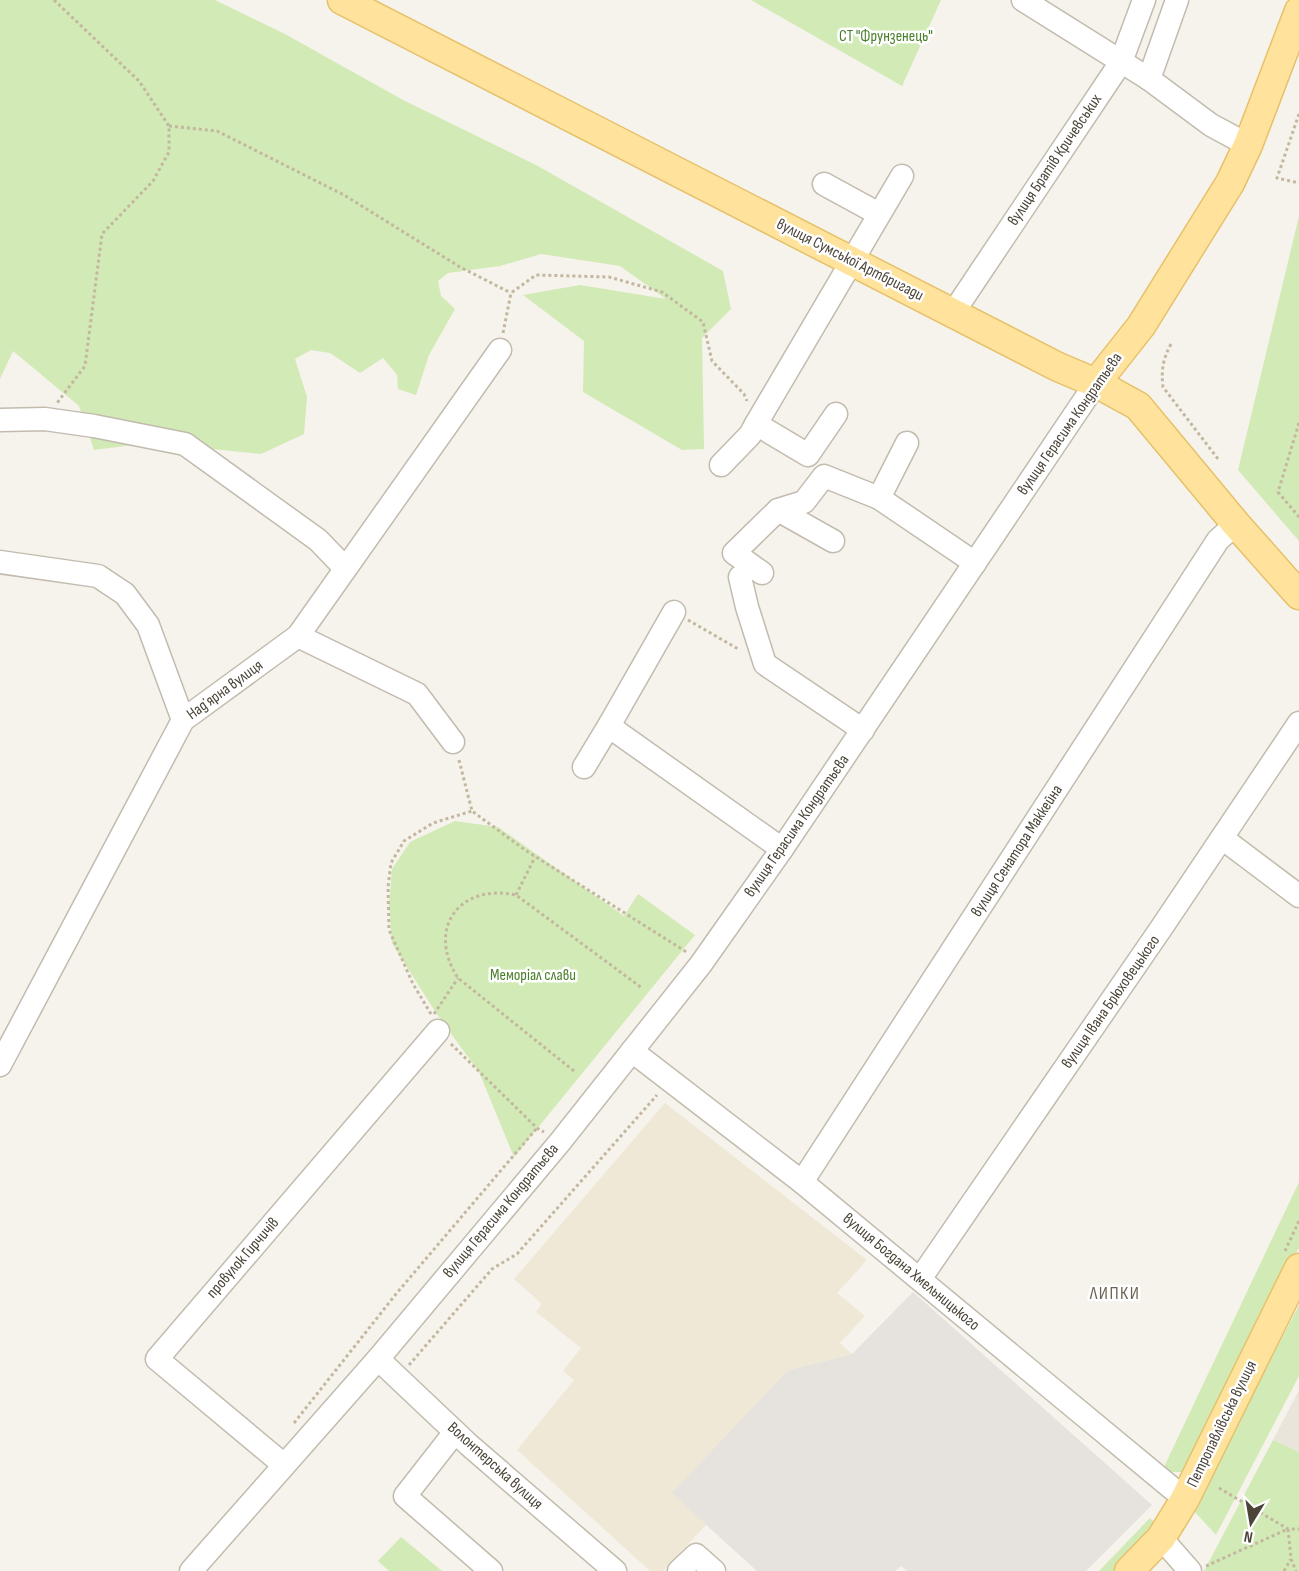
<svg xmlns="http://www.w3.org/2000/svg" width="1299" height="1571" viewBox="0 0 1299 1571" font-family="'Sofia Sans Condensed',sans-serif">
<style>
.residential{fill:#eae5da}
.industrial{fill:#e6e2dd}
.education{fill:#efe8d6}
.green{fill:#d2eab5}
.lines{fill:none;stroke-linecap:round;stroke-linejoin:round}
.minor-casing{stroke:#c2bbae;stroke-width:25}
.major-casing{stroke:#e6c16a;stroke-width:31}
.path{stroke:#c4b79f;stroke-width:3;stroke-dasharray:3 3;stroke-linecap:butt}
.minor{stroke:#fff;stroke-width:22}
.major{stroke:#ffe39c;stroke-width:28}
.labels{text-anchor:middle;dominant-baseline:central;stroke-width:5;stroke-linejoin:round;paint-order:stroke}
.park-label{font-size:16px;fill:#4a7f2a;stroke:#fff}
.street-label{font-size:16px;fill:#4b4439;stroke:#fff}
.neighbourhood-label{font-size:18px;letter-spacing:1.5px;fill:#6e6250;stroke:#fff}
</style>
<rect width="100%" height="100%" fill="#f6f3ec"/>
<!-- residential -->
<path class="residential" d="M1299,1390v62l-26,-12z"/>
<!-- industrial -->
<path class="industrial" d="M913,1292l239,213 -66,66h-179l-6,-5 -6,5h-138l-86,-78 117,-123 64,-16z"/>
<!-- education -->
<path class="education" d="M665,1103l202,157 -30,33 28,23 -25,27 12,11 -64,16 -116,123 34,32 -43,46h-13l-133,-121 57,-70 -11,-9 18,-23 -45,-36 6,-8 -28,-25z"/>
<!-- green -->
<g class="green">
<path d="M0,0h215l70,34 118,66 133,65 187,106 8,38 -29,29 2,111 -22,1 -99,-58 1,-51 -61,-46 57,-10 86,14 -46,-33 -79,-12 -41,12 -52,7 -10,8 3,15 14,13 -26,46 -13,40 -18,-6 -1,-14 -14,-17 -23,15 -30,-20 -19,-3 -16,9 12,38 -3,37 -43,20 -86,-9h-42l-39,5 -15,-44 -66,-55 -13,28z"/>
<path d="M751,0h190l-39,86z"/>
<path d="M1299,216v325l-61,-71z"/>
<path d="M455,821l43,6 126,89 14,-22 57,41 -181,222 -35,-85 -43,-59 -44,-70 -3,-38 3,-36 18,-27z"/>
<path d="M1299,1182v66l-115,224h-12l-8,-5z"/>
<path d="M1299,1305v71l-83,159 -23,-25z"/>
<path d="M1273,1440l26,12v119h-95z"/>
<path d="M1150,1518l10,10 -41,43h-20z"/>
<path d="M401,1537l41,34h-53l-11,-10z"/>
</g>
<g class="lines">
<defs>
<g id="minor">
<path d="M1023,0l126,79 62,46 37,20"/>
<path d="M1149,79l28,-79"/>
<path d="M824,184l55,30"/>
<path d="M953,313l168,-251 23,-62"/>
<path d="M836,414l-28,41 -52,-31 146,-248"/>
<path d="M0,420l45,-1 49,7 91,18 133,96 27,28"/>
<path d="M907,443l-28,55 96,65"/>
<path d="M721,465l29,-30 6,-11"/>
<path d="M778,510l55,31"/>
<path d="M0,562l98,14 27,18 23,31 35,95"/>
<path d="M762,573l-28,-20 44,-43 26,-8 20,-26 55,22"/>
<path d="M740,577l7,30 18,57 98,66"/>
<path d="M674,612l-64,112 7,8 165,117"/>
<path d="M298,636l119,58 36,48"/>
<path d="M584,767l26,-43"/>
<path d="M1222,838l77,58"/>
<path d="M632,1051l170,131 383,317"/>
<path d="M0,1065l183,-345 115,-84 202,-286"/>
<path d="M802,1182l416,-642 18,-16"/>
<path d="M920,1279l242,-352 137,-204"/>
<path d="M378,1359l91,86 146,126"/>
<path d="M455,1432l-50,64 86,75"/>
<path d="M284,1465l-127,-106 281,-328"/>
<path d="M1161,1538l29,33"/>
<path d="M191,1571l187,-212 182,-217 141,-178 81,-115 314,-466"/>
<path d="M679,1571l17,-16 18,16"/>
</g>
<g id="major">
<path d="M342,0l716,367 38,16 42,23 98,118 63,71"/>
<path d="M1096,383l45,-57 89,-143 18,-38 51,-134"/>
<path d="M1129,1571l32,-33 24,-39 114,-231"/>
</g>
</defs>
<!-- minor casing -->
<use href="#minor" class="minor-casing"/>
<!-- major casing -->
<use href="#major" class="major-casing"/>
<!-- path -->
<g class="path">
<path d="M54,0l85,81 30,45v26l-16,29 -51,53 -17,132 -28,37"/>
<path d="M1299,114l-22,64 22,5"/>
<path d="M169,126l48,5 127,64 116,72 51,26"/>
<path d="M503,333l8,-40 25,-18 73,2 53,15 41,30 9,39 32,33 3,7"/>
<path d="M1171,344c-8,15 -10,26 -8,43l55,72"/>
<path d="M1299,423l-21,69 21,25"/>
<path d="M688,620l52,30"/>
<path d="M459,760l13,51 53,39 163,103"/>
<path d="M516,895l19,-38"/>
<path d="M431,1014l-18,-30 -24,-54 -1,-43 3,-24 13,-22 29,-18 39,-12"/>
<path d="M434,1014l24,-36"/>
<path d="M451,1044l86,84 7,4"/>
<path d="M574,1071l-116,-93c-32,-49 1,-95 58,-83l126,93"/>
<path d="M1285,1251l14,-30"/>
<path d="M409,1365l83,-96 25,-15 140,-159"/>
<path d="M294,1423l102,-129 141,-166"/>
<path d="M1219,1488l69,41h11"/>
<path d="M1206,1566l82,-37 3,30 5,12"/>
<path d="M1284,1571l7,-12"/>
</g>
<!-- minor -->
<use href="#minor" class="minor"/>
<!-- major -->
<use href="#major" class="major"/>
</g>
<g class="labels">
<!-- park labels -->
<g class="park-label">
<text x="886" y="36">СТ "Фрунзенець"</text>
<text x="533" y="975">Меморіал слави</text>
</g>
<!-- street labels -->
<g class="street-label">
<text transform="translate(1055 160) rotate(-56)">вулиця Братів Кричевських</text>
<text transform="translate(850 260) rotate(27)">вулиця Сумської Артбригади</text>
<text transform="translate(1070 424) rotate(-55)">вулиця Герасима Кондратьєва</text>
<text transform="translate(225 690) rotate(-36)">Надʼярна вулиця</text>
<text transform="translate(797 826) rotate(-55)">вулиця Герасима Кондратьєва</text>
<text transform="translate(1017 851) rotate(-57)">вулиця Сенатора Маккейна</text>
<text transform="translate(1111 1002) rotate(-55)">вулиця Івана Брюховецького</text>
<text transform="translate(501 1211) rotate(-50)">вулиця Герасима Кондратьєва</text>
<text transform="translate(243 1258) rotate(-49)">провулок Гирчичів</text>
<text transform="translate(911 1272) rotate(40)">вулиця Богдана Хмельницького</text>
<text transform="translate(1222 1424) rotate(-64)">Петропавлівська вулиця</text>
<text transform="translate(495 1466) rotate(42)">Волонтерська вулиця</text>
</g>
<!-- neighbourhood labels -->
<g class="neighbourhood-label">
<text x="1115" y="1293">ЛИПКИ</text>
</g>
</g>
<!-- north arrow -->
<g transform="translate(1251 1523) rotate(191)" stroke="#ffffff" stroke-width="4.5" paint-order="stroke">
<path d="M0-4.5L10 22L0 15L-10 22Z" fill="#4b4439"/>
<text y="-9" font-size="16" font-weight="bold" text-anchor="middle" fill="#4b4439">N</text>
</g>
</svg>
